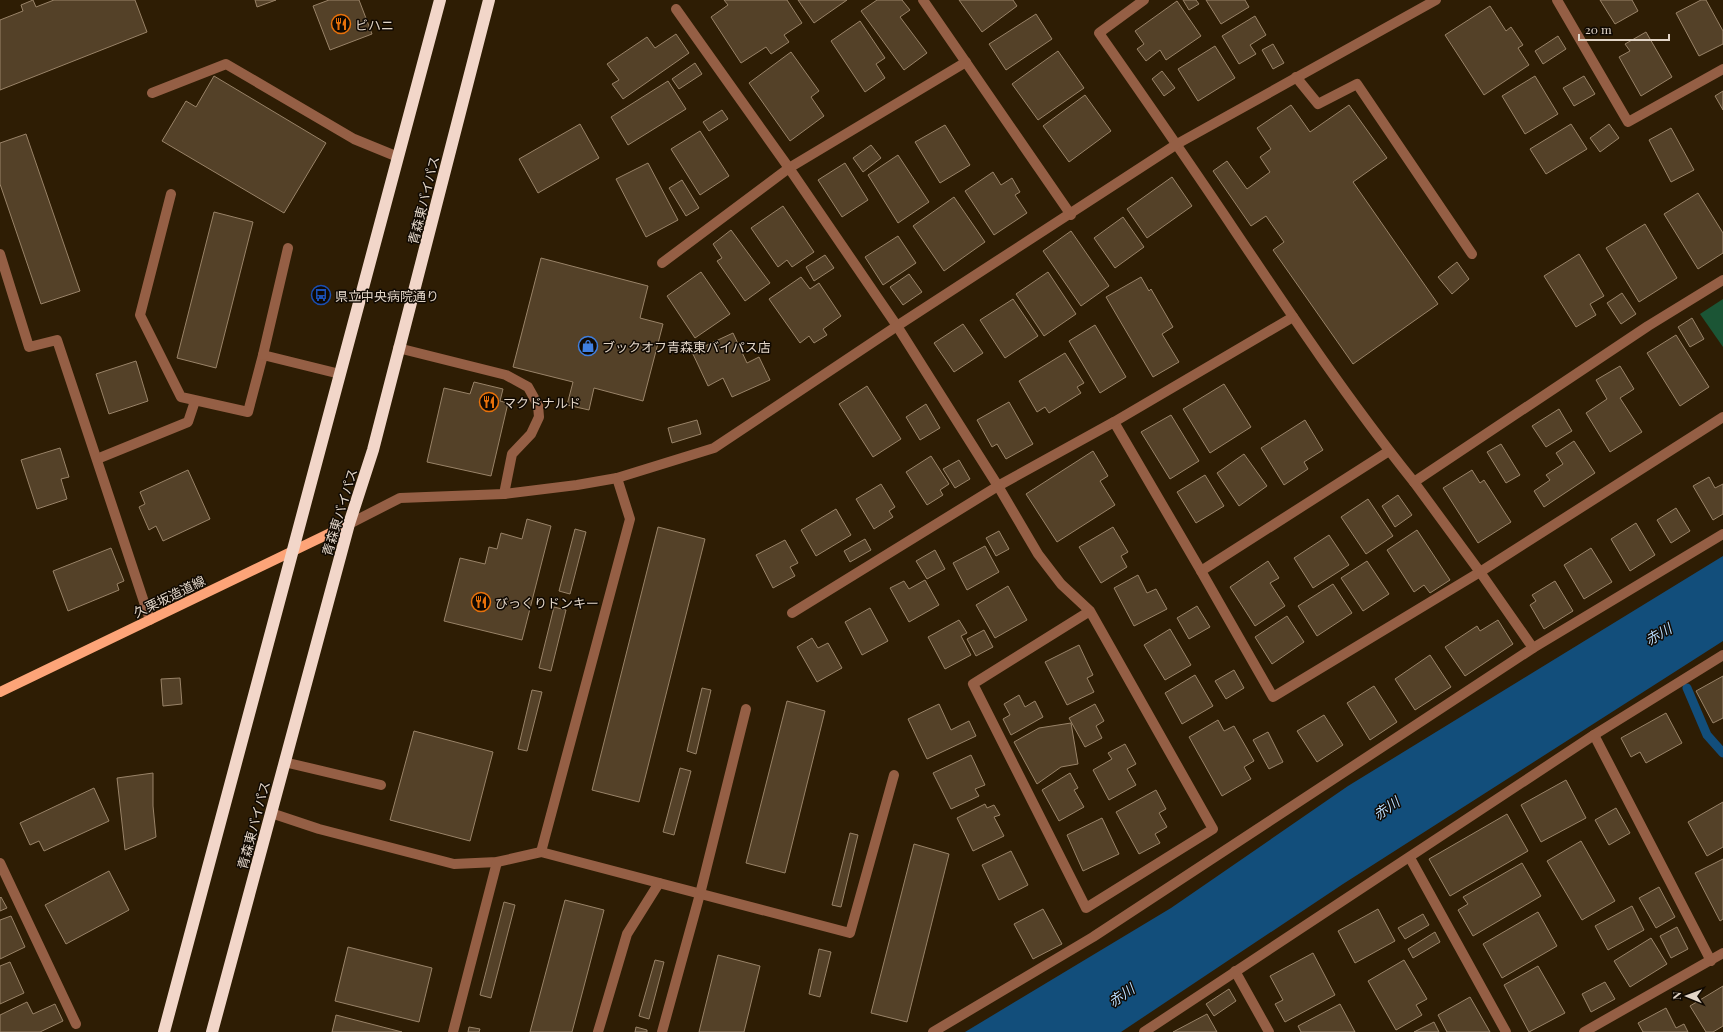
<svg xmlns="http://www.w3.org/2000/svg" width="1723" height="1032" viewBox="0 0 1723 1032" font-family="'Playfair Display','Noto Sans JP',serif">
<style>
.green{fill:#1b5535}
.water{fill:#124e7b}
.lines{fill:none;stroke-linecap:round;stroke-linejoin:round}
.stream{stroke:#124e7b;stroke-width:9}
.building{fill:#544128;stroke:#998368}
.minor{stroke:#955f45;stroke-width:10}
.major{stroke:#fda478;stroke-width:10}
.highway{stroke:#f2d6c9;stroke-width:12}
.labels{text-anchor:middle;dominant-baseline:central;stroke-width:3;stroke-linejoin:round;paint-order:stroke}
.poi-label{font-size:13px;fill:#e2d5c7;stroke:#100902;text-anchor:start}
.street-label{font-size:13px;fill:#e2d5c7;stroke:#100902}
.water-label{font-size:14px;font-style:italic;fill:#b5d9f9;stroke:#100902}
</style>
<rect width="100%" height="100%" fill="#2e1d04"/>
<!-- green -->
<path class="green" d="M1723,299v48l-23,-33z"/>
<!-- water -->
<path class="water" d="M1723,556v85l-380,243 -222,148h-156l206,-124 177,-122z"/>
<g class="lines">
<!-- stream -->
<path class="stream" d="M1687,688l20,47 16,18"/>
</g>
<!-- building -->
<g class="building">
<path d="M33,0l3,7 18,-7h81l12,32 -147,58v-70l23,-9 -2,-6z"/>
<path d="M255,0h21l-19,7z"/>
<path d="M329,0h30l13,34 -42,16 -17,-44z"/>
<path d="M724,0h63l15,23 -18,12 5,7 -18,12 -5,-7 -25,16 -30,-46 17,-12z"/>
<path d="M798,0h49l-33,23z"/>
<path d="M877,0h25l8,10 -10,7 27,36 -23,17 -43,-59z"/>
<path d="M959,0h54l4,6 -35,26z"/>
<path d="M1183,0h13l3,4 -10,6z"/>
<path d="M1206,0h39l4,7 -28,17z"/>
<path d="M1600,0h32l6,11 -23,13z"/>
<path d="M1701,0h5l17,31v13l-24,12 -23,-43z"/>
<path d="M1177,1l24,35 -35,24 -6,-10 -14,11 -9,-12 7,-5 -9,-13z"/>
<path d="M1490,6l16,25 5,-4 12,18 -5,3 11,17 -45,30 -39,-60z"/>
<path d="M1036,14l16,25 -46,31 -17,-26z"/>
<path d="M1255,16l11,19 -16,10 6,9 -17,10 -17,-28z"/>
<path d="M860,21l25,37 -9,6 9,14 -20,14 -34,-51z"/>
<path d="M1646,32l26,45 -31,19 -22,-39 11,-6 -5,-7z"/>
<path d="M676,34l13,19 -66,46 -11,-15 7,-4 -12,-16 40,-27 8,11z"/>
<path d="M1558,36l8,13 -23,15 -8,-13z"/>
<path d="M1273,44l11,19 -11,6 -11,-19z"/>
<path d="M1215,46l20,32 -37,23 -20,-32z"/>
<path d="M1058,51l26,37 -46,32 -26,-36z"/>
<path d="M791,52l28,39 -8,6 13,19 -34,25 -41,-58z"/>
<path d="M695,63l7,11 -23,15 -7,-10z"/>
<path d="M1162,71l13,17 -11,8 -12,-17z"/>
<path d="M214,76l112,67 -42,70 -122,-72 24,-40 10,6z"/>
<path d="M1535,76l23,38 -33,20 -23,-38z"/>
<path d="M1584,76l11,18 -21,12 -11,-18z"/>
<path d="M668,81l18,28 -58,36 -17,-28z"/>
<path d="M1723,91v19l-8,-14z"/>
<path d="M1085,95l26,36 -42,31 -26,-36z"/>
<path d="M1291,105l19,27 39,-27 38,53 -34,24 85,122 -85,60 -80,-114 11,-8 -18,-26 -15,10 -38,-55 14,-10 20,28 23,-17 -10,-15 11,-8 -14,-21z"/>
<path d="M722,110l6,9 -19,12 -6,-9z"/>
<path d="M580,124l19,34 -61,35 -19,-34z"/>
<path d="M1571,124l16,25 -41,25 -16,-25z"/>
<path d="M1609,124l10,14 -19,14 -10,-14z"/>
<path d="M945,125l25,40 -30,18 -25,-41z"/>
<path d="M1671,128l23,42 -23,12 -22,-42z"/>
<path d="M700,131l29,45 -29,19 -29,-46z"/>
<path d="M26,134l54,157 -39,13 -41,-120v-41z"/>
<path d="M871,145l10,13 -18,14 -10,-14z"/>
<path d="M898,155l31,47 -31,21 -30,-48z"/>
<path d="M648,163l30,57 -32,17 -30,-58z"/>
<path d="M845,163l23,37 -26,17 -24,-37z"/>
<path d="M993,172l8,13 11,-7 8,14 -5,3 12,18 -33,22 -29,-44z"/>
<path d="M1172,177l20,29 -45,32 -20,-29z"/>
<path d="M682,180l17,28 -13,8 -17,-28z"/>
<path d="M1698,193l25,40v20l-25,16 -34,-55z"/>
<path d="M954,197l31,45 -41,29 -31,-45z"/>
<path d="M783,206l31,46 -22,15 -5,-7 -9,7 -27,-39z"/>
<path d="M214,212l39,10 -37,146 -39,-10z"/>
<path d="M1123,217l21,30 -29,21 -21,-30z"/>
<path d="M1645,224l32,54 -38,24 -33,-54z"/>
<path d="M731,230l39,53 -25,18 -28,-40 5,-3 -9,-14z"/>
<path d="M1071,231l38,55 -28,20 -38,-55z"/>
<path d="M898,236l18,27 -33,22 -18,-28z"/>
<path d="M1579,254l25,42 -14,8 6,11 -20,12 -32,-51z"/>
<path d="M825,255l9,13 -20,13 -8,-14z"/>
<path d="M541,258l107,28 -8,32 23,6 -20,77 -49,-13 -5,22 -22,-5 6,-23 -60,-15z"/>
<path d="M1457,262l12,17 -17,15 -14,-17z"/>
<path d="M701,272l29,42 -35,24 -28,-42z"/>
<path d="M1048,272l28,42 -32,22 -28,-42z"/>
<path d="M909,274l13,18 -19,13 -13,-18z"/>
<path d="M801,277l9,12 9,-6 22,33 -18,13 4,6 -13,8 -5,-7 -9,7 -31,-44z"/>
<path d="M1141,277l8,14 2,-2 22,38 -11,7 17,28 -26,15 -47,-80z"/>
<path d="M1622,293l14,21 -15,10 -14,-21z"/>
<path d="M1013,299l25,37 -33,22 -25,-38z"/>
<path d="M1692,318l12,21 -14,8 -12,-20z"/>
<path d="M963,324l20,29 -29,19 -20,-29z"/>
<path d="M1095,325l31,52 -26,16 -31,-52z"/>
<path d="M733,333l14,30 12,-6 11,23 -38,17 -9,-19 -15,8 -16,-34z"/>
<path d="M1676,335l33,52 -29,19 -33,-53z"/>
<path d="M1065,353l19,30 -7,4 4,6 -32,20 -4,-6 -8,5 -18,-31z"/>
<path d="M136,361l12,40 -39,13 -13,-40z"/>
<path d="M1620,366l14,23 -14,9 22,34 -32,20 -24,-39 21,-14 -11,-19z"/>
<path d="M474,382l29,7 -3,12 8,2 -17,73 -64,-14 17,-74 26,6z"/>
<path d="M1224,384l27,43 -41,26 -27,-44z"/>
<path d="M867,386l34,53 -28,18 -34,-53z"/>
<path d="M1009,402l24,42 -27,15 -9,-15 -5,3 -15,-27z"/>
<path d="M926,404l14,24 -20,12 -14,-23z"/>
<path d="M1559,409l13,22 -26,16 -14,-21z"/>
<path d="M1171,415l28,46 -29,18 -29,-47z"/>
<path d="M697,420l4,14 -29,9 -4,-15z"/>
<path d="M1305,420l18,30 -19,12 4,7 -24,16 -23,-37z"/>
<path d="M1574,441l21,32 -51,34 -10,-16 16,-11 -4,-5 17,-11 -7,-11z"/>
<path d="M1501,444l19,31 -14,8 -19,-31z"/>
<path d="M60,448l9,29 -8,2 6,20 -30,10 -16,-49z"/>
<path d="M1093,451l15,25 -8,5 15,24 -58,37 -31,-48z"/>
<path d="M1244,454l23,32 -28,20 -22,-33z"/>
<path d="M931,456l18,28 -9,6 3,5 -16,10 -21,-33z"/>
<path d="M959,460l11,19 -15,9 -12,-19z"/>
<path d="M188,470l22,49 -47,22 -7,-15 -7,4 -10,-23 6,-3 -5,-12z"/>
<path d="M1472,470l8,13 4,-3 27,42 -33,21 -35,-55z"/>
<path d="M1205,475l19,31 -28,17 -19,-31z"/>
<path d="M1709,477l6,11 8,-4v30l-10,6 -20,-34z"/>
<path d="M881,484l14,23 -6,4 4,6 -19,12 -18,-30z"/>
<path d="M1398,495l14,20 -17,12 -13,-21z"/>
<path d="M1368,499l25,37 -27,18 -25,-37z"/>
<path d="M1676,508l14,23 -19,12 -14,-23z"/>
<path d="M836,509l15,26 -35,21 -15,-26z"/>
<path d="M527,519l24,7 -29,114 -78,-19 16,-63 25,6 4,-17 8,2 4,-16 21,6z"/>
<path d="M1636,523l19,32 -25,16 -19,-32z"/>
<path d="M658,527l47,12 -66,263 -47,-12z"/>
<path d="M1113,527l15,25 -7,4 6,11 -26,16 -22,-36z"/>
<path d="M575,529l11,3 -16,62 -11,-3z"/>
<path d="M1417,530l33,50 -20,13 -6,-8 -10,7 -27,-42z"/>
<path d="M999,531l10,18 -13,7 -10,-18z"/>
<path d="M1329,535l20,30 -36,23 -19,-30z"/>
<path d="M865,539l6,11 -21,12 -6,-11z"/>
<path d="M785,540l13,23 -8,4 5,9 -22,12 -17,-33z"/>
<path d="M985,546l14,26 -32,18 -14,-27z"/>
<path d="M111,548l13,33 -7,3 2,6 -51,21 -15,-40z"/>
<path d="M1591,548l21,34 -28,17 -20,-34z"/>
<path d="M935,550l10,19 -18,10 -11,-18z"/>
<path d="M1268,561l11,17 -9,5 15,23 -30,20 -25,-39z"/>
<path d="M1367,561l22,33 -26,17 -22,-33z"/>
<path d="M1138,575l9,18 9,-4 11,20 -33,17 -20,-38z"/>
<path d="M925,580l14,25 -30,17 -19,-34 14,-7 5,8z"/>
<path d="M1555,581l18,30 -29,18 -14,-24 6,-4 -4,-6z"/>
<path d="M1333,584l19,29 -35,23 -19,-30z"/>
<path d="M1008,586l19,34 -32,18 -19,-33z"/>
<path d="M1197,606l13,21 -21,12 -12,-21z"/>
<path d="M554,607l12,3 -15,61 -12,-3z"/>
<path d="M870,608l18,33 -26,14 -17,-33z"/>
<path d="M1287,616l17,26 -32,22 -17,-27z"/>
<path d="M959,620l8,13 -6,3 10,19 -26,14 -17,-32z"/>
<path d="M1498,620l15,24 -48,32 -20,-29 32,-21 3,5z"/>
<path d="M1170,629l21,36 -26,15 -21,-35z"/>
<path d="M984,630l9,17 -17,9 -9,-17z"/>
<path d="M812,638l6,10 10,-5 14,25 -25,14 -20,-35z"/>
<path d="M1079,645l14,30 -6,3 7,14 -27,13 -22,-43z"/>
<path d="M1430,655l21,32 -36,23 -20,-31z"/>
<path d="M1234,670l10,18 -18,11 -11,-18z"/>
<path d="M1195,675l18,31 -31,18 -17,-31z"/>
<path d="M1723,676v42l-10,5 -17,-32z"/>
<path d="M180,678l2,26 -19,2 -2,-27z"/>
<path d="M1374,686l23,36 -27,18 -23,-37z"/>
<path d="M702,688l9,2 -15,64 -9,-3z"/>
<path d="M532,690l10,2 -15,59 -9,-2z"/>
<path d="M1019,695l6,12 10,-6 8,16 -32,18 -8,-16 7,-4 -6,-11z"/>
<path d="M787,701l38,10 -40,162 -39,-10z"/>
<path d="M939,704l12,26 18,-9 7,15 -49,23 -19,-40z"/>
<path d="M1095,704l9,17 -8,5 6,12 -17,9 -16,-29z"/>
<path d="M1666,713l16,30 -36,20 -6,-11 -9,5 -10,-19z"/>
<path d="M1324,715l19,30 -26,17 -20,-31z"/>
<path d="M1218,720l6,11 10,-5 20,35 -10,6 7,12 -29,17 -33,-59z"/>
<path d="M1071,723l7,41 -17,3 -24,17 -23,-42 25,-14z"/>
<path d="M414,731l79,21 -23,89 -80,-21z"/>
<path d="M1268,732l15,30 -14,7 -16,-29z"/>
<path d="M1125,744l11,20 -9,5 9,16 -27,15 -16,-30 19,-11 -4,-6z"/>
<path d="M971,755l14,30 -10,4 4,7 -28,13 -18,-36z"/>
<path d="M680,768l11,3 -17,64 -11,-3z"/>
<path d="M153,773v33l3,31 -31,13 -8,-72z"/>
<path d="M1070,773l8,15 -4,2 10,17 -25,14 -17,-31z"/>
<path d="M1566,780l20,38 -45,24 -20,-37z"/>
<path d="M94,788l15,33 -65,30 -5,-10 -9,4 -10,-22z"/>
<path d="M1156,790l10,19 -7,4 8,14 -12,7 5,9 -21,11 -23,-42z"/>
<path d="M1723,802v45l-16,9 -19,-34z"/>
<path d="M985,804l2,4 7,-3 6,10 -6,2 10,19 -31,15 -16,-33z"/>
<path d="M1616,808l14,25 -21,12 -14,-25z"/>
<path d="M1507,814l21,37 -78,45 -21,-37z"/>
<path d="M1102,818l17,36 -36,17 -16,-36z"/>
<path d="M850,833l8,2 -17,72 -9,-2z"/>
<path d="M1581,841l34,60 -33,19 -35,-59z"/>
<path d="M914,844l35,10 -42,168 -36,-9z"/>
<path d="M1011,851l17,34 -29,15 -17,-35z"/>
<path d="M1723,859v60l-3,2 -25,-48z"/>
<path d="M1522,863l19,33 -68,40 -15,-26 10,-6 -5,-7z"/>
<path d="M109,871l20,39 -63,34 -21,-39z"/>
<path d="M1659,887l16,30 -19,11 -17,-30z"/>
<path d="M1,897l6,11 -7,3v-13z"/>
<path d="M565,900l39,10 -32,122h-42z"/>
<path d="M504,902l11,3 -24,93 -11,-3z"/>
<path d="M1632,906l12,24 -36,20 -13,-24z"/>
<path d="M1043,909l19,35 -29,15 -19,-35z"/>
<path d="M1378,909l17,32 -40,22 -17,-32z"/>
<path d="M1538,912l19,34 -55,32 -19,-34z"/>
<path d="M1423,914l6,11 -24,14 -7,-11z"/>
<path d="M11,916l14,31 -25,12v-39z"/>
<path d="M1677,927l11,22 -17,9 -11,-22z"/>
<path d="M1435,932l5,10 -27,16 -5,-9z"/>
<path d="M1651,938l16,26 -37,23 -16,-26z"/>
<path d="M348,947l84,21 -13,54 -84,-21z"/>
<path d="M819,949l12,3 -11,45 -11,-3z"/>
<path d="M1313,953l22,42 -50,27 -10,-18 8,-4 -13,-24z"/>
<path d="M718,955l42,11 -16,66h-45z"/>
<path d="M655,960l9,2 -15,57 -10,-3z"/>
<path d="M1404,960l23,39 -11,6 6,10 -26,15 -28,-49z"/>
<path d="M10,962l14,31 -24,11v-38z"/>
<path d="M1538,966l27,47 -36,19 -25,-47z"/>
<path d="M1605,982l10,17 -24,13 -9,-18z"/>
<path d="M1723,986v40l-10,6h-7l-16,-26z"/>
<path d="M1229,989l7,12 -22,15 -8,-12z"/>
<path d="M1470,997l20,35h-43l-9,-17z"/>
<path d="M27,1002l6,12 22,-10 8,17 -23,11h-40v-17z"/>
<path d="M1340,1004l15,28h-54l-3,-6z"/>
<path d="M1666,1008l10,20 8,-4 4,8h-45l-5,-9z"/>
<path d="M1207,1014l10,18h-44z"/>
<path d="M336,1015l66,17h-70z"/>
<path d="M1434,1022l5,10h-25z"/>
<path d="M469,1027l11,2 -1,3h-11z"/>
<path d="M636,1027l11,3v2h-12z"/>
</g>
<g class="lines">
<!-- minor -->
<g class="minor">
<path d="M923,0l148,215"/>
<path d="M1144,0l-45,33c42,60 83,119 124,180 61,91 122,183 191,269l234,-156 75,-46"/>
<path d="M1557,0l71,122 95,-53"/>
<path d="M676,9l113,159 108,158 101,160 40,68 23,30 29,27 123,218 -127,79 -113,-224 117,-73"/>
<path d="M1296,77l22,27 39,-20 115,170"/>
<path d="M152,93l74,-29 128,75 44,18"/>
<path d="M171,194l-31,121 41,82 67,15 15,-57 77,19"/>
<path d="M0,254l29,93 28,-7 93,280"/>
<path d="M662,263l127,-95 177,-106"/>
<path d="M398,348l108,27 22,12 10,18 1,12 -8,17 -19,20 -8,40"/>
<path d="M263,355l25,-107"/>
<path d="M1114,422l87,149"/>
<path d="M1389,451l-188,120 72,126 207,-125 -66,-90"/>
<path d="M97,459l91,-37 7,-21"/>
<path d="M349,524l51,-26 104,-4 73,-9 40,-7 97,-30 183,-122 280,-182 259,-144"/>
<path d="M792,613l206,-127 116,-64 179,-105"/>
<path d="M1533,648l-53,-76 243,-155"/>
<path d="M1594,735l117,226"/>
<path d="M284,762l97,23"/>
<path d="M271,813l48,16 135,35 43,-2 44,-10 309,81 44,-158"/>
<path d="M541,852l89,-333 -13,-41"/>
<path d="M1410,858l96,174"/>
<path d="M0,863l76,161"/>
<path d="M1235,971l34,61"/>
<path d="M453,1032l44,-170"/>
<path d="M598,1032l29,-98 32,-51"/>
<path d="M662,1032l38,-138 46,-185"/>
<path d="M933,1032l160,-95 440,-289 190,-114"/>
<path d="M1144,1032l450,-297 129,-80"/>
<path d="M1584,1032l139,-79"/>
</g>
<!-- major -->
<path class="major" d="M0,692l349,-168"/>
<!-- highway -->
<g class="highway">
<path d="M164,1032l276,-1032"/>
<path d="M212,1032l137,-508 24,-74 116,-450"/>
</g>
</g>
<!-- icons -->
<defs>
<symbol id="restaurant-ring" viewBox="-11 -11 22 22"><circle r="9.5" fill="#100902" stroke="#e8710a" stroke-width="1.5"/><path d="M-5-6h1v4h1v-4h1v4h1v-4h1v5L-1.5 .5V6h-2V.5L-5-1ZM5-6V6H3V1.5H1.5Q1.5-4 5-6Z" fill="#e8710a"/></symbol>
<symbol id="bus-ring" viewBox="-11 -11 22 22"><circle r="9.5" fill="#100902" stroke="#1a4fb4" stroke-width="1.5"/><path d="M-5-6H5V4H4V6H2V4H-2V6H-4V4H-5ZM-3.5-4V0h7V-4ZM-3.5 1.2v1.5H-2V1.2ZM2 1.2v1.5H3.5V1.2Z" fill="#1a4fb4"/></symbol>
<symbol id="shop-ring" viewBox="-11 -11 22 22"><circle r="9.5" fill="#100902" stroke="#3f7fe0" stroke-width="1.5"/><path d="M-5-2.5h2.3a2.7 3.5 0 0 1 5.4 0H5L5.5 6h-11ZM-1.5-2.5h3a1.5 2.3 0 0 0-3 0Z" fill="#3f7fe0"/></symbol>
</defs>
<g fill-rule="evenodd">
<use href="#restaurant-ring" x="330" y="13" width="22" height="22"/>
<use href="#bus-ring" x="310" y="284" width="22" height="22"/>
<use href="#shop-ring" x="577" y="335" width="22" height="22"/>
<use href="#restaurant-ring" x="478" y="391" width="22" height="22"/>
<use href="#restaurant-ring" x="470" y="591" width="22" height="22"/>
</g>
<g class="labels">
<!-- poi labels -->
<g class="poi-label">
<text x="355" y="24">ビハニ</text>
<text x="335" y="295">県立中央病院通り</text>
<text x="602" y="346">ブックオフ青森東バイパス店</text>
<text x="503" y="402">マクドナルド</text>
<text x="495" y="602">びっくりドンキー</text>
</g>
<!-- street labels -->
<g class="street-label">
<text transform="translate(423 200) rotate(-76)">青森東バイパス</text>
<text transform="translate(339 512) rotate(-73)">青森東バイパス</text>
<text transform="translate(169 596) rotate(-26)">久栗坂造道線</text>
<text transform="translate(253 825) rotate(-75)">青森東バイパス</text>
</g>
<!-- water labels -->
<g class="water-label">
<text transform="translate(1658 634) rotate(-30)">赤川</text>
<text transform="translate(1386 808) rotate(-35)">赤川</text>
<text transform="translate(1121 995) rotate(-35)">赤川</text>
</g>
</g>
<!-- north arrow -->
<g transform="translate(1687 996) rotate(271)" stroke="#100902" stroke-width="3" paint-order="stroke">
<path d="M0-3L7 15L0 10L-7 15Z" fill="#e2d5c7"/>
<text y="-6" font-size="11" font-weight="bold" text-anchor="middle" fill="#e2d5c7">N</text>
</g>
<!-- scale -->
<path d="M1579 34v6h90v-6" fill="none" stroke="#e2d5c7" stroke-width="2"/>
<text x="1585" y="34" font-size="12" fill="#e2d5c7" stroke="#100902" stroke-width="3" paint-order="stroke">20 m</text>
</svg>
